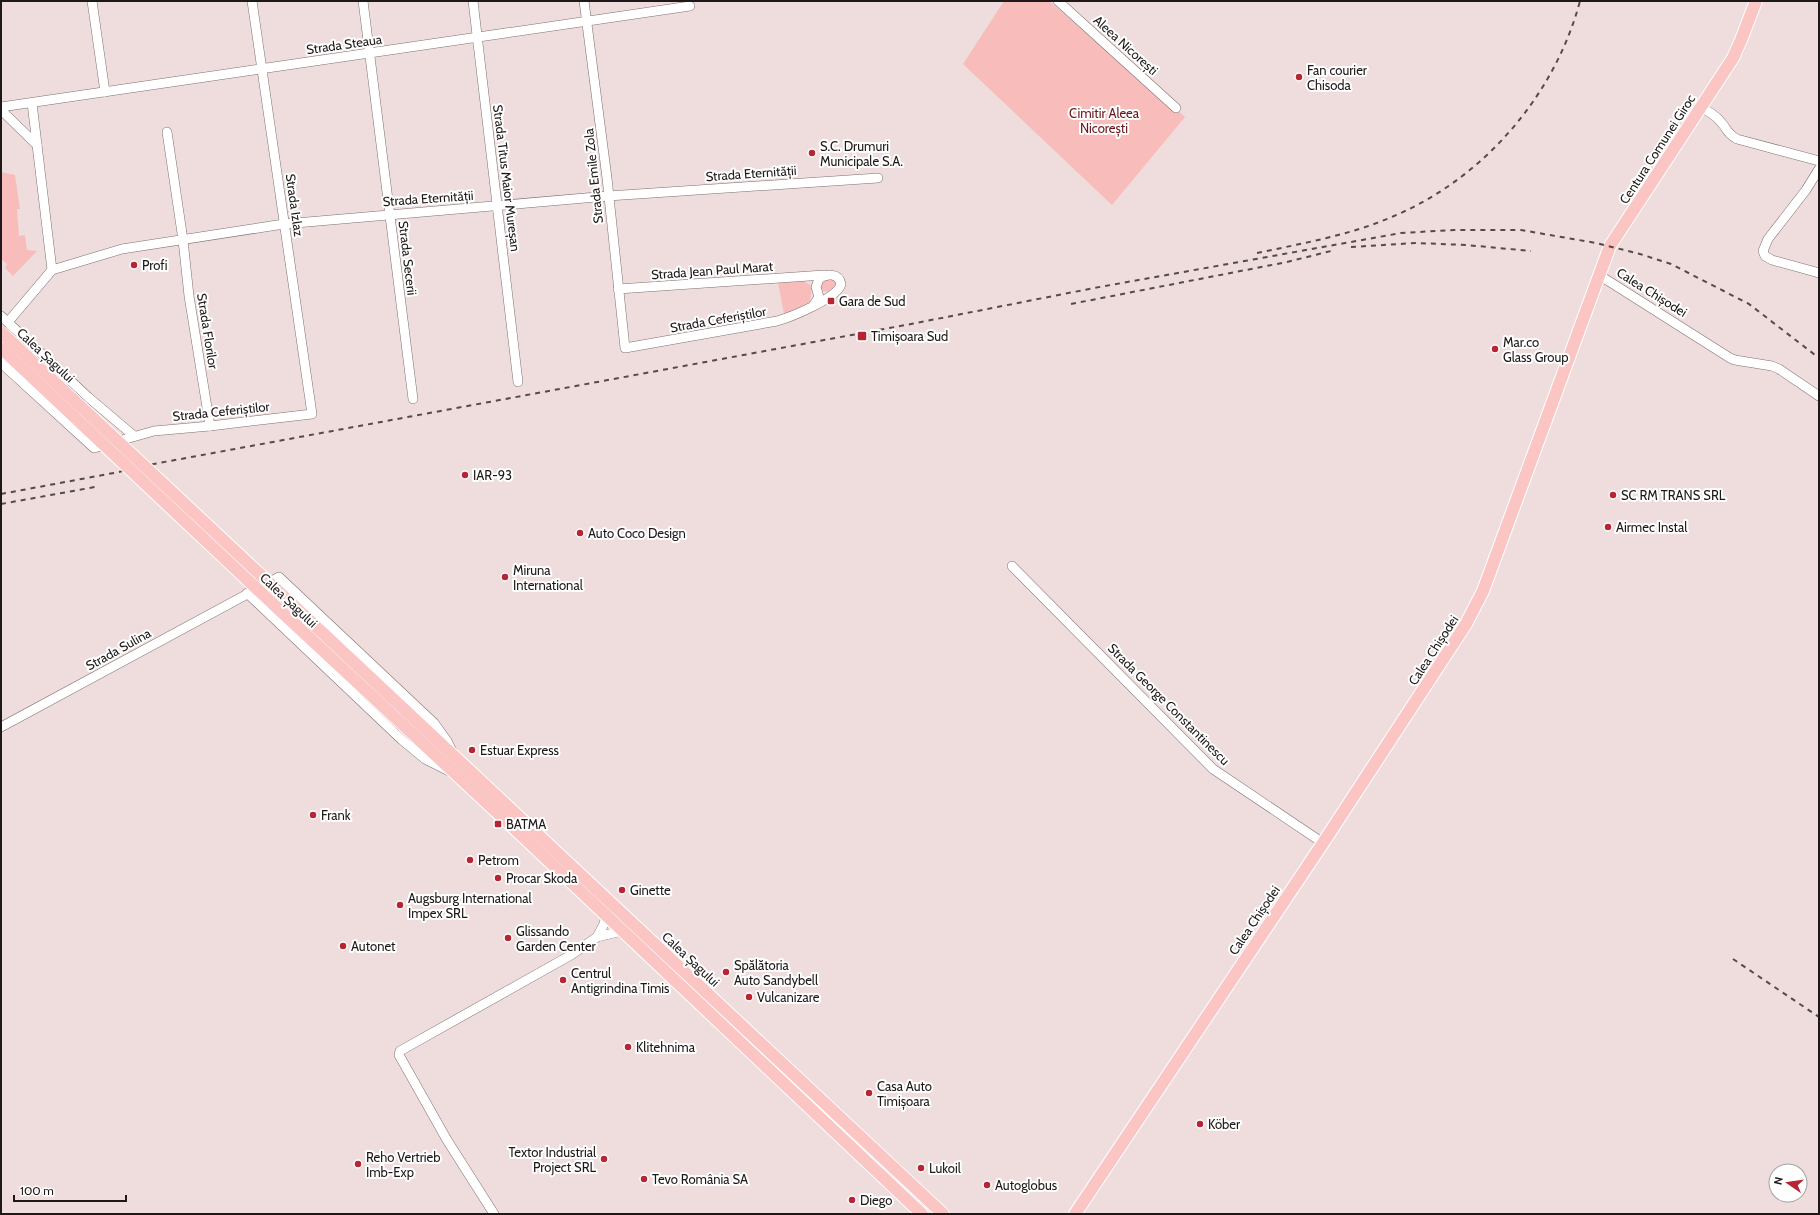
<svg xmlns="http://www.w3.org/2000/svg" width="1820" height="1215" viewBox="0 0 1820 1215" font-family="Cabin,sans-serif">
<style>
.green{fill:#f8bdba}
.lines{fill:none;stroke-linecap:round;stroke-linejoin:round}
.minor-casing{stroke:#7f706f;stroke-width:10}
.major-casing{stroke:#fff;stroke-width:14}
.minor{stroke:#fff;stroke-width:9}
.major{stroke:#fbc5c4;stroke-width:12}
.rail{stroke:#534b4a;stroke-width:2;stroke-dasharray:5 5;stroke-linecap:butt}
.major-bridge-casing{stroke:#fff;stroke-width:14;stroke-linecap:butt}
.major-bridge{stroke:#fbc5c4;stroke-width:12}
.poi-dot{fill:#b62533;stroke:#fff;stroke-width:1.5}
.labels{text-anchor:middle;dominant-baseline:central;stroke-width:4;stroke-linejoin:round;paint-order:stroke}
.street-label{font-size:13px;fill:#1e1918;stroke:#fff}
.poi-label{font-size:13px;fill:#1e1918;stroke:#fff;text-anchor:start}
.park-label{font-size:13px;fill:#6c171e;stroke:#fff}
</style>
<rect width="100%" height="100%" fill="#eedddc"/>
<!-- green -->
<g class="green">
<path d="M1004,1h45l136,116 -73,88 -149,-141z"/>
<path d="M1,172l14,3 5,34h-3l2,27 6,-1 2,15 10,1 -24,25 -8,-8 2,-4 -6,-5z"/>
<path d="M834,279l2,1 1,6 -10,6 -6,-2 -2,-5 5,-5z"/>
<path d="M803,281l9,5 -2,16 -26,12 -6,-31z"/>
</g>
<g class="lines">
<defs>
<g id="minor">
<path d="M92,1l13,91"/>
<path d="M363,1l50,398"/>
<path d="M473,1l45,381"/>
<path d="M584,1l23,177 18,170 152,-27c14,-4 61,-23 64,-37 -2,-11 -15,-11 -22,-5l-3,8 3,10 -6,9"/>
<path d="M1058,1l118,107"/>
<path d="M32,103l20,167"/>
<path d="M1,107l689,-101"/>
<path d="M1701,108c7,3 14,7 19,13 8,8 5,11 17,18l82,22"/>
<path d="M1,110l36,35"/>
<path d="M167,132l16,108 6,56 21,130"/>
<path d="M1819,169l-13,21 -38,49 -5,12 2,5 7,4 47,13"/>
<path d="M1599,275l131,83 5,2 37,6 7,3 40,27"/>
<path d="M618,289l206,-14"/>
<path d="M1,316l87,81 46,39"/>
<path d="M8,322l44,-52 70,-21 162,-25 324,-28 270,-18"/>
<path d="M1,363l93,85 60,-17 56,-5 102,-12 -60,-413"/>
<path d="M1012,566l201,203 110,74"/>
<path d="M247,593l155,147 23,19 24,12"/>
<path d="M1,727l278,-150 155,146 13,18 5,10"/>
<path d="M597,937l7,-13 2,-9"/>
<path d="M494,1214l-47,-74 -48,-85 1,-4 171,-96 26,-18 25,-6"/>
</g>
<g id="major">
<path d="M281,594l662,620"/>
<path d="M272,603l229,213 421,398"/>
<path d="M1075,1214l248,-371 143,-219 17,-33 127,-345 123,-188 8,-18 15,-39"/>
</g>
</defs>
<!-- minor casing -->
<use href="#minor" class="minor-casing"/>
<!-- major casing -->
<use href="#major" class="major-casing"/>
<!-- minor -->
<use href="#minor" class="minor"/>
<!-- major -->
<use href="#major" class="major"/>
<!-- rail -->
<g class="rail">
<path d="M1351,247l65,-4 50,2 65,6"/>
<path d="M1257,253c47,-10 94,-18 137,-37 90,-38 161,-121 186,-215"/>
<path d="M1071,304l216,-42 48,-12"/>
<path d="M132,468l779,-144 183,-36 307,-55 53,-3h67l75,13 44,11 31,10 78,40 70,54"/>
<path d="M1,494l118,-22 17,-5"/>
<path d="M1,504l94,-17"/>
<path d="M1733,959l86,58"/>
</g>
<defs>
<g id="major-bridge">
<path d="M1,332l280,262"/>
<path d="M1,348l271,255"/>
</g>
</defs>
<!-- major-bridge casing -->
<use href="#major-bridge" class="major-bridge-casing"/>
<!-- major-bridge -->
<use href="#major-bridge" class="major-bridge"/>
</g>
<!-- markers -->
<g class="poi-dot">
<circle cx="1299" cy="77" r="4"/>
<circle cx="812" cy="153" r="4"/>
<circle cx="134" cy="265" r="4"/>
<rect x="827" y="297" width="8" height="8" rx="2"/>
<rect x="857" y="331" width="10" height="10" rx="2"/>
<circle cx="1495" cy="349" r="4"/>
<circle cx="465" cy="475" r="4"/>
<circle cx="1613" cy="495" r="4"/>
<circle cx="1608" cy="527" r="4"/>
<circle cx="580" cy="533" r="4"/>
<circle cx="505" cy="577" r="4"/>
<circle cx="472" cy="750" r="4"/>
<circle cx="313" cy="815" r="4"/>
<rect x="494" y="820" width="8" height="8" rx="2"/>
<circle cx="470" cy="860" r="4"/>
<circle cx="498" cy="878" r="4"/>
<circle cx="622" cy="890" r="4"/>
<circle cx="400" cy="905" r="4"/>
<circle cx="508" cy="938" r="4"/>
<circle cx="343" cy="946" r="4"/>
<circle cx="726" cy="972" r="4"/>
<circle cx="563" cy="980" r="4"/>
<circle cx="749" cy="997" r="4"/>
<circle cx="628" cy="1047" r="4"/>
<circle cx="869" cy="1093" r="4"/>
<circle cx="1200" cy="1124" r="4"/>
<circle cx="604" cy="1159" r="4"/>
<circle cx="358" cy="1164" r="4"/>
<circle cx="921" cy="1168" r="4"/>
<circle cx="644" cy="1179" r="4"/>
<circle cx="987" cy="1185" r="4"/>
<circle cx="852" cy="1200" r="4"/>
</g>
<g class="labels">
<!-- street labels -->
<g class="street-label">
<text transform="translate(344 44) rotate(-8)">Strada Steaua</text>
<text transform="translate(1126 45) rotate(42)">Aleea Nicorești</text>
<text transform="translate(1657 149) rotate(-57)">Centura Comunei Giroc</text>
<text transform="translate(751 173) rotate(-4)">Strada Eternității</text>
<text transform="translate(593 176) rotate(-96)">Strada Emile Zola</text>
<text transform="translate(507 178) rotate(83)">Strada Titus Maior Mureșan</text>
<text transform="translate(428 198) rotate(-4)">Strada Eternității</text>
<text transform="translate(295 205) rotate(82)">Strada Izlaz</text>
<text transform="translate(408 258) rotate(83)">Strada Secerii</text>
<text transform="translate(712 270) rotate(-4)">Strada Jean Paul Marat</text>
<text transform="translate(1652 292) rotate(32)">Calea Chișodei</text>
<text transform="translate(718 319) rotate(-10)">Strada Ceferiștilor</text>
<text transform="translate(208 331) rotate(81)">Strada Florilor</text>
<text transform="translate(46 355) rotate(43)">Calea Șagului</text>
<text transform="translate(221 411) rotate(-6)">Strada Ceferiștilor</text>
<text transform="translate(289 600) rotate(43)">Calea Șagului</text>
<text transform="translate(118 649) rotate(-29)">Strada Sulina</text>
<text transform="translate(1433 650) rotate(-57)">Calea Chișodei</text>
<text transform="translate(1169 704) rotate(45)">Strada George Constantinescu</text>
<text transform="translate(1254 920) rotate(-56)">Calea Chișodei</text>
<text transform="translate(691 959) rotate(43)">Calea Șagului</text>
</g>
<!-- poi labels -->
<g class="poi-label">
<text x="1307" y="70">Fan courier<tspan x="1307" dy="15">Chisoda</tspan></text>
<text x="820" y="146">S.C. Drumuri<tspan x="820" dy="15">Municipale S.A.</tspan></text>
<text x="142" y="265">Profi</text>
<text x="839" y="301">Gara de Sud</text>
<text x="871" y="336">Timișoara Sud</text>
<text x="1503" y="342">Mar.co<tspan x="1503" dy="15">Glass Group</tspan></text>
<text x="473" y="475">IAR-93</text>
<text x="1621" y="495">SC RM TRANS SRL</text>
<text x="1616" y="527">Airmec Instal</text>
<text x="588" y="533">Auto Coco Design</text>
<text x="513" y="570">Miruna<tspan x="513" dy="15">International</tspan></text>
<text x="480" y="750">Estuar Express</text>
<text x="321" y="815">Frank</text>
<text x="506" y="824">BATMA</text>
<text x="478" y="860">Petrom</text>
<text x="506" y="878">Procar Skoda</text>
<text x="630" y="890">Ginette</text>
<text x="408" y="898">Augsburg International<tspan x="408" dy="15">Impex SRL</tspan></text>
<text x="516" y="931">Glissando<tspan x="516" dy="15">Garden Center</tspan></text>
<text x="351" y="946">Autonet</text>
<text x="734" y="965">Spălătoria<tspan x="734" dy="15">Auto Sandybell</tspan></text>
<text x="571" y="973">Centrul<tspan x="571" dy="15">Antigrindina Timis</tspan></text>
<text x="757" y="997">Vulcanizare</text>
<text x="636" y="1047">Klitehnima</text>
<text x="877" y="1086">Casa Auto<tspan x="877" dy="15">Timișoara</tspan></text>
<text x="1208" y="1124">Köber</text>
<text x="596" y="1152" text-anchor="end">Textor Industrial<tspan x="596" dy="15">Project SRL</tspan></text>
<text x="366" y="1157">Reho Vertrieb<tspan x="366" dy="15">Imb-Exp</tspan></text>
<text x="929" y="1168">Lukoil</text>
<text x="652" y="1179">Tevo România SA</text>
<text x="995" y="1185">Autoglobus</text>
<text x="860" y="1200">Diego</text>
</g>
<!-- park labels -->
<g class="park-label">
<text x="1104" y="113">Cimitir Aleea<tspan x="1104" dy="15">Nicorești</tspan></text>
</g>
</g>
<!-- border -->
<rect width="1820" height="1215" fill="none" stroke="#1e1918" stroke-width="4"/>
<!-- north arrow -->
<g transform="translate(1788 1183) rotate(283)"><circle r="19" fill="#ffffff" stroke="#a5a3a3"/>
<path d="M0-3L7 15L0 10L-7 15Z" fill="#b62533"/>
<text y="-6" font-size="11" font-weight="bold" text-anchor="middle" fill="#1e1918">N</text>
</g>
<!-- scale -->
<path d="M14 1195v6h112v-6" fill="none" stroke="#1e1918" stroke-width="2"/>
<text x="20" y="1195" font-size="12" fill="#1e1918" stroke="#ffffff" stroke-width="3" paint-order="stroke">100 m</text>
</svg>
